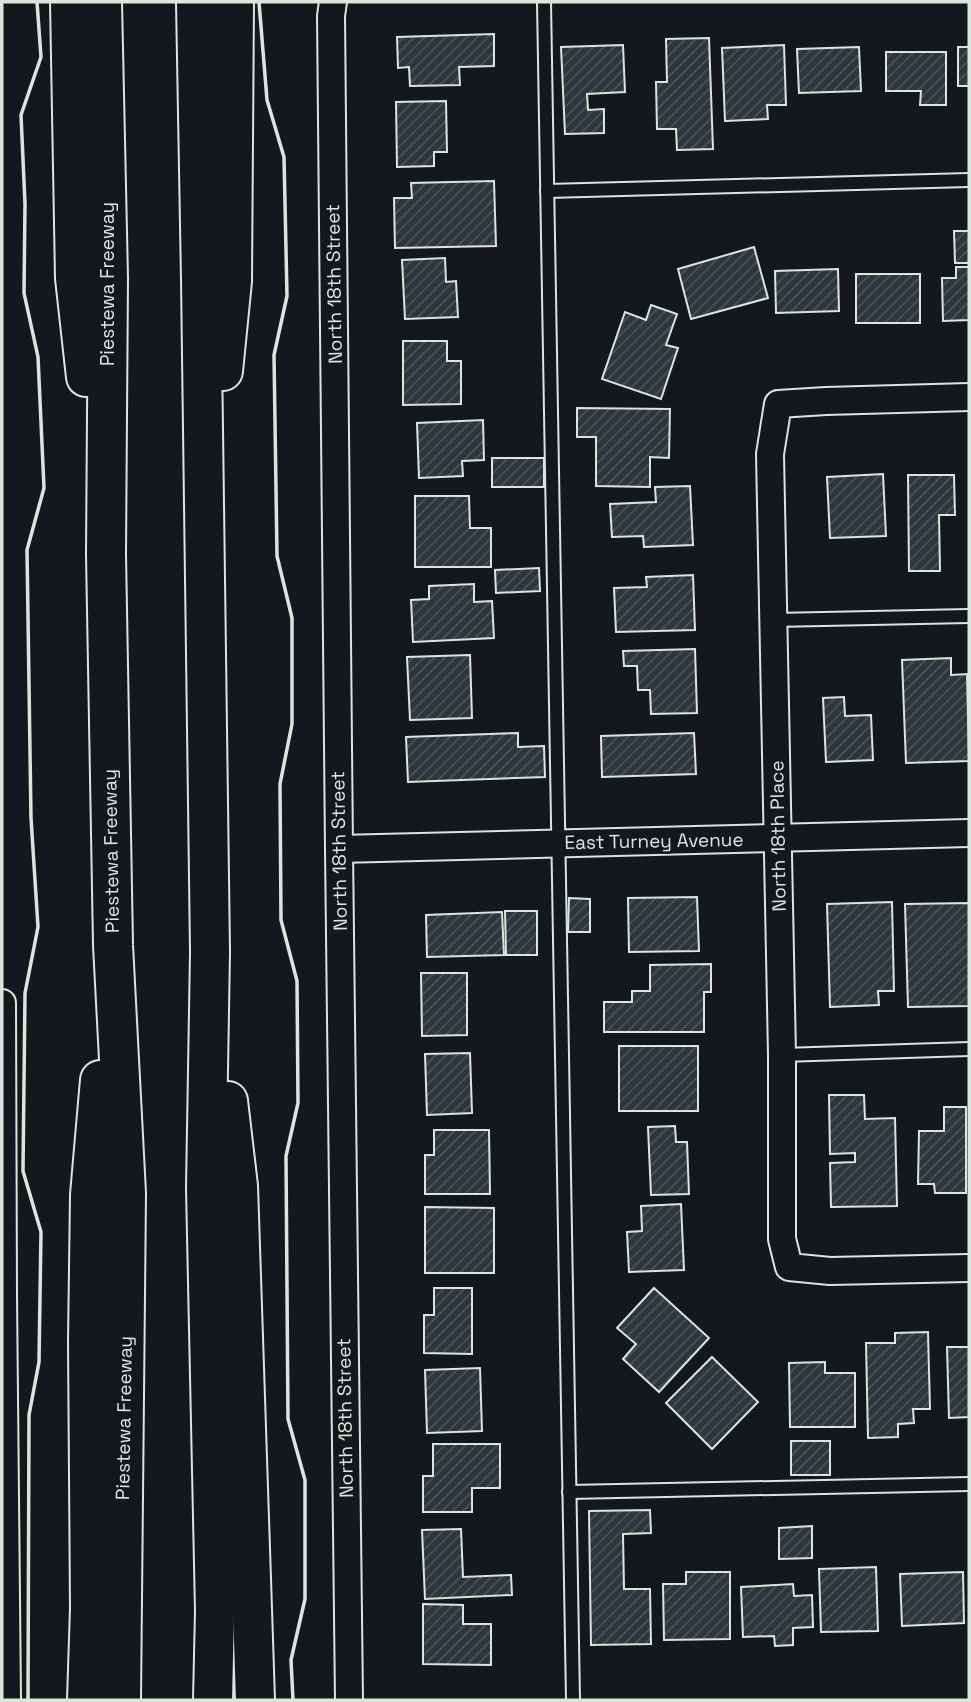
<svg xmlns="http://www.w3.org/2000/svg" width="971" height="1702" viewBox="0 0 971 1702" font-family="'Space Grotesk',sans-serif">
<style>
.building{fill:url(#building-hatch);stroke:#d8e6dc;stroke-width:2}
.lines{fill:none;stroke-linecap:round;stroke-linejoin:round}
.lane-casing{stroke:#d8e6dc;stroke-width:16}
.street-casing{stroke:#d8e6dc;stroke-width:30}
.highway-casing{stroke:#d8e6dc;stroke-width:42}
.lane{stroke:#14181c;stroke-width:12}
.street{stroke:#14181c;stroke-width:26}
.highway{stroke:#14181c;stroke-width:38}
.wall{stroke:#d8e6dc;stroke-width:3.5}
.labels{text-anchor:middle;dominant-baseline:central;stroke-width:5;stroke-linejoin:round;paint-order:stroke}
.street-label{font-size:19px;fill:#d8e6dc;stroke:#14181c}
</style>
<defs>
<pattern id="building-hatch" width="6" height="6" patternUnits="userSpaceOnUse" patternTransform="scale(1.75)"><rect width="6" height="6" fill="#2c363c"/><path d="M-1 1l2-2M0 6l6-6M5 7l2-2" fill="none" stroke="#4a5358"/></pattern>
</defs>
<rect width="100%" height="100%" fill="#14181c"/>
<!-- building -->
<g class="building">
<path d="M494,34v32l-35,1 1,18 -50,1 -1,-19 -11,1 -1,-31z"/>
<path d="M709,38l4,111 -36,1 -1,-21h-19l-1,-47h11l-1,-43z"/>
<path d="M623,45l2,47 -38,2 1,16 16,-1v24l-39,1 -4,-87z"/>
<path d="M784,45l2,60h-19l1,14 -43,2 -3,-73z"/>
<path d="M859,47l2,44 -62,2 -2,-44z"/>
<rect x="958" y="47" width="11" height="39"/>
<path d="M886,52h60v53h-26l1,-14h-35z"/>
<path d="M446,101l1,51h-13v14l-37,1 -1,-65z"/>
<path d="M494,181l2,65 -101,2 -1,-50h18l-1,-15z"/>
<path d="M954,231h15v32h-14z"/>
<path d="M754,247l14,51 -77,21 -13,-50z"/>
<path d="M445,258l1,24 10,-1 2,36 -53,2 -3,-59z"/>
<path d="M956,267h13v53l-26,1 -1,-43h14z"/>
<path d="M838,269l1,42 -63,2 -1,-42z"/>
<rect x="856" y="274" width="64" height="49"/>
<path d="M651,305l26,9 -11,31 12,3 -17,51 -59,-20 23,-67 21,8z"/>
<path d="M403,341h44v20h14v43l-58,1z"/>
<path d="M577,408l93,1 -1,49 -19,-1v30l-54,-1v-49h-19z"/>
<path d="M483,420l1,40 -22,1 1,15 -44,2 -2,-55z"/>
<rect x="492" y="458" width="52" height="29"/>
<path d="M883,474l3,62 -56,2 -3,-61z"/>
<path d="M908,475h46l1,40h-16l1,56h-31z"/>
<path d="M690,486l3,59 -49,2 -1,-11 -31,1 -2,-33 46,-2 -1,-15z"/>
<path d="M415,496h54l1,32h21v39h-76z"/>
<path d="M539,568l1,23 -44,2 -1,-23z"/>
<path d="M693,575l2,55 -79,2 -2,-44 33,-1 -1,-10z"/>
<path d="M474,584v18l18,-1 2,37 -81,4 -2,-42 18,-1v-13z"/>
<path d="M695,649l2,64 -46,1 -1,-24h-12l-1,-24h-13l-1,-15z"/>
<path d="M470,655l2,63 -62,2 -3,-63z"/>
<path d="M951,658v17l16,-1 2,87 -63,2 -4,-103z"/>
<path d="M844,697l1,19 26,-1 2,45 -47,2 -3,-64z"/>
<path d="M518,733v14l26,-1 1,31 -137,5 -2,-45z"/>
<path d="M694,733l2,41 -94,3 -1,-41z"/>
<path d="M697,897l2,54 -70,1 -1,-54z"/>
<path d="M569,898l21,1v33h-22z"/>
<path d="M892,902l2,89h-16l1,14 -49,2 -3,-103z"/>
<path d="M969,903v103l-61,1 -3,-103z"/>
<path d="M505,911h32v44h-31z"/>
<path d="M502,912l2,43 -77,2 -1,-42z"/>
<path d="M711,964v28h-7v40h-100v-30h28v-11h18v-26z"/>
<path d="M421,973h46v62l-45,1z"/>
<rect x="619" y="1046" width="79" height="65"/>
<path d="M470,1053l2,60 -45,2 -2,-61z"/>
<path d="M829,1095h35l1,24 30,-1 2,88 -66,1 -1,-44 25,-1v-9l-25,1z"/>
<path d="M944,1107h22v86h-31l-1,-9h-16l1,-53h25z"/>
<path d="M675,1126l1,16h11l2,52 -38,1 -3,-68z"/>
<path d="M434,1130h55l1,64h-65v-39h9z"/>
<path d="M681,1204l3,66 -55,2 -2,-40 15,-1 -1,-25z"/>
<path d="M425,1207l69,1v65h-69z"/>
<path d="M434,1288h38v66l-48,-1v-38h10z"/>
<path d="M654,1288l55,50 -50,54 -36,-33 13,-15 -19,-16z"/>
<path d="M928,1332l2,77h-17l1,14 -16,1v13l-30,1 -2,-95h29v-10z"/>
<path d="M947,1347h22v70l-20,1z"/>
<path d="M712,1357l46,45 -46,47 -46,-46z"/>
<path d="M825,1362v11h30v54h-65l-1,-64z"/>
<path d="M480,1368l2,63 -55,2 -2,-63z"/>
<rect x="791" y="1441" width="39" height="34"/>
<path d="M433,1444h67v44h-28v24h-49v-36h10z"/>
<path d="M650,1510l1,23 -28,1 1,55h26l1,55 -60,1 -2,-134z"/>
<path d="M812,1526v32l-33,1v-31z"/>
<path d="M461,1529l2,48 48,-2 1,20 -87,4 -3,-69z"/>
<path d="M876,1567l2,64 -57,1 -2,-63z"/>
<path d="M686,1572h44v67l-66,1 -1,-56h23z"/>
<path d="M963,1572l1,51 -62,3 -2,-52z"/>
<path d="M793,1584l1,12 18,-1 1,32 -20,1v17l-18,1 -1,-10 -31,1 -2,-50z"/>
<path d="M423,1604l40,1v19h28v41l-68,-1z"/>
</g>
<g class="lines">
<defs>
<g id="lane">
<path d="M544,2l29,1698"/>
<path d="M547,191l422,-11"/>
<path d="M774,620l195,-4"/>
<path d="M782,1055l187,-6"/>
<path d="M569,1492l400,-8"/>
</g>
<g id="street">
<path d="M333,2l-2,14 8,833 10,851"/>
<path d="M969,397l-143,4 -48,3 -8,50 12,601v184l7,28 41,4 139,-3"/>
<path d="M339,849l630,-16"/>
<path d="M2,1003l1,292 4,405"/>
</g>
<g id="highway">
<path d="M70,2l5,276 11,99"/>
<path d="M102,2l6,276 -2,276 7,391 13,248 -5,507"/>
<path d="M196,2l5,278 9,672 -4,236 9,423 -2,89"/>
<path d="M223,371l9,-90 2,-279"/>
<path d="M228,1101l10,85 17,514"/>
<path d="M87,1700l3,-92 -2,-266 2,-147 10,-115"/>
</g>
</defs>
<!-- lane casing -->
<use href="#lane" class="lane-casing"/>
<!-- street casing -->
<use href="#street" class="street-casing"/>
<!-- highway casing -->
<use href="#highway" class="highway-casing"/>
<!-- lane -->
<use href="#lane" class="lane"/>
<!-- street -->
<use href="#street" class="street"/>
<!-- highway -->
<use href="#highway" class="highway"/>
<!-- wall -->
<g class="wall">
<path d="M259,2l8,98 17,57 3,139 -13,59 3,201 15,62v106l-12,60 1,136 16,61 1,122 -12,53 2,263 17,61v119l-14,61 2,40"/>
<path d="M28,1700l1,-285 10,-53 2,-130 -18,-61 2,-178 13,-66 -7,-109 -4,-268 17,-62 -6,-131 -14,-64 1,-89 -4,-89 20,-58 -4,-55"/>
</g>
</g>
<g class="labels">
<!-- street labels -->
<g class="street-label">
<text transform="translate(107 284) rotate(-90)">Piestewa Freeway</text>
<text transform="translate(334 284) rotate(-91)">North 18th Street</text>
<text transform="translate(778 836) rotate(-91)">North 18th Place</text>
<text transform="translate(654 841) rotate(-1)">East Turney Avenue</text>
<text transform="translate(111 851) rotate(-91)">Piestewa Freeway</text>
<text transform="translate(339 851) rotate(-91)">North 18th Street</text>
<text transform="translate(124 1418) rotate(-89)">Piestewa Freeway</text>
<text transform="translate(345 1418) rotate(-91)">North 18th Street</text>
</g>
</g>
<!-- border -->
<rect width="971" height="1702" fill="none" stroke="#d8e6dc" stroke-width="7"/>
</svg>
